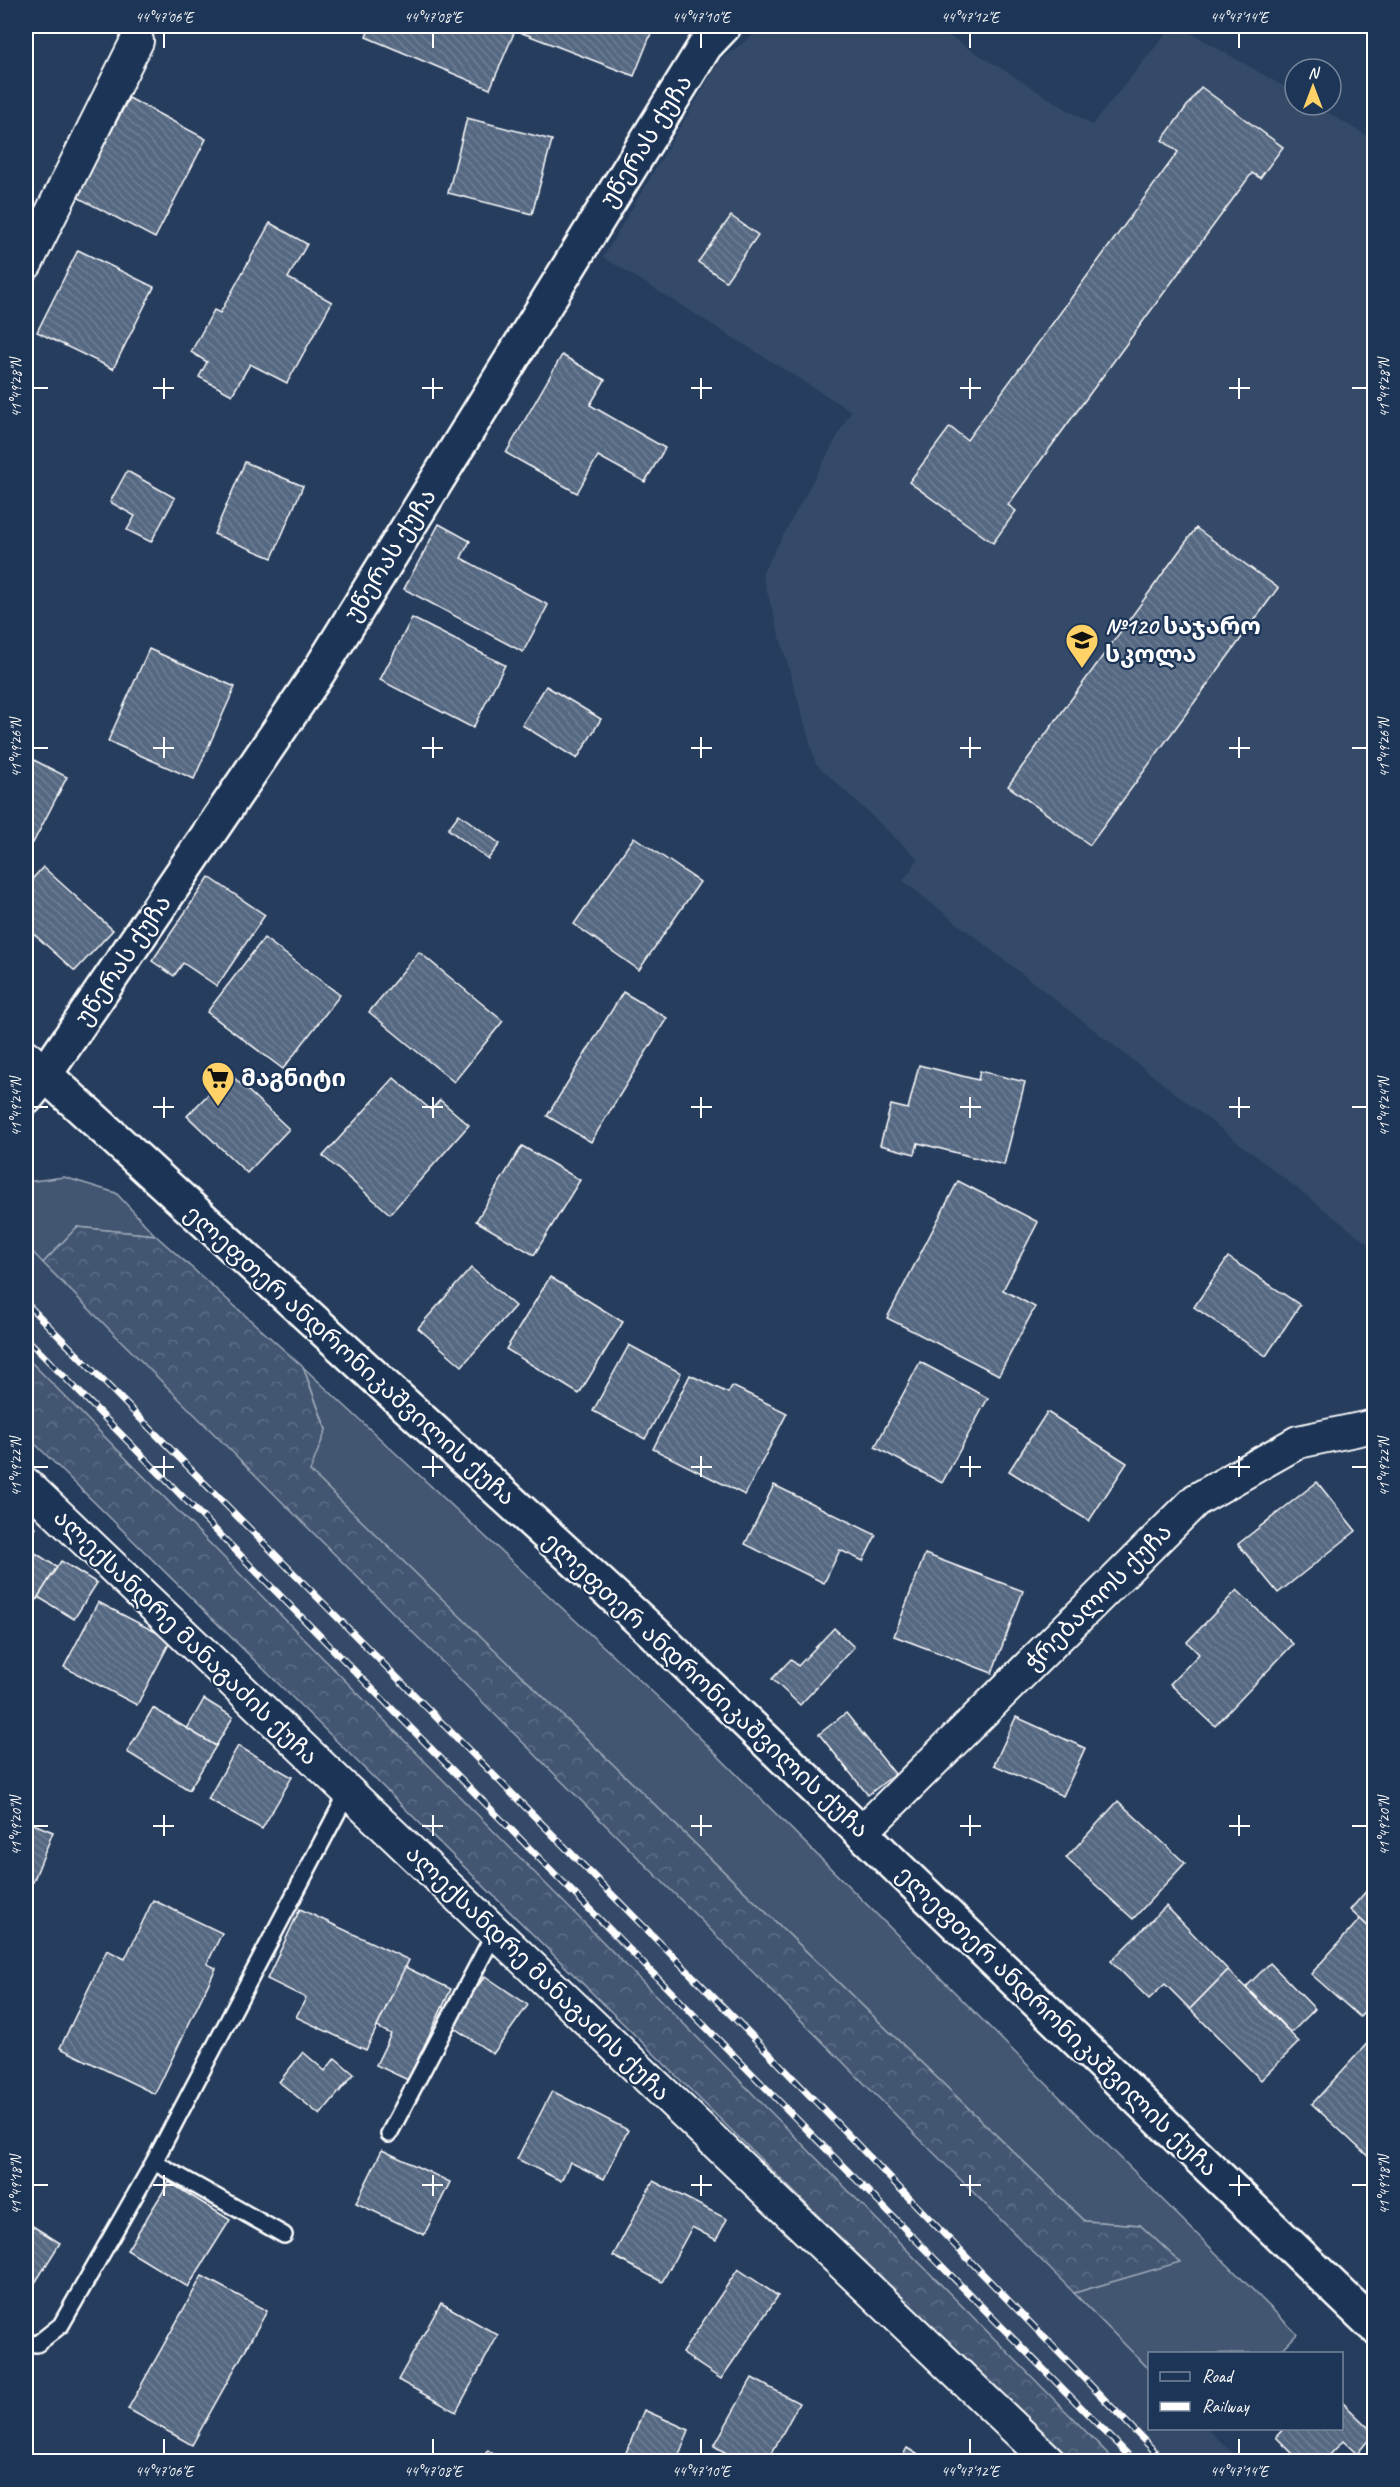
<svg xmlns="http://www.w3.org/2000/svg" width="1400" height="2487" viewBox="0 0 1400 2487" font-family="Caveat,'Noto Sans Georgian',sans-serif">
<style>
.built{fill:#344a68}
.grass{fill:#425672;stroke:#a0aab8;stroke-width:1.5}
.forest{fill:url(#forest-crowns);stroke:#a0aab8;stroke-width:1.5}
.building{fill:url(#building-back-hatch);stroke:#fff;stroke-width:1.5}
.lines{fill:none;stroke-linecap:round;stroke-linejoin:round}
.service-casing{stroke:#fff;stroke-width:20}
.minor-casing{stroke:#fff;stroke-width:36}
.tertiary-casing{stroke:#fff;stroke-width:38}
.secondary-casing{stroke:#fff;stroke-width:38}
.service{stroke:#1d3557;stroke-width:15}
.minor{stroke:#1d3557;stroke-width:32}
.tertiary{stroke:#1d3557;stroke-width:33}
.secondary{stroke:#1d3557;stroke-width:33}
.rail-casing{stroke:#fff;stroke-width:7}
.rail{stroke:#1d3557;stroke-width:4.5;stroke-dasharray:14;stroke-linecap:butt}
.ticks{fill:none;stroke:#fff;stroke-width:2}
.labels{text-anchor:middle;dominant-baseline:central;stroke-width:4.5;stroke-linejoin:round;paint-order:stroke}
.street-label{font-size:24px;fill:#fff;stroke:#1d3557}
.poi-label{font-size:24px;font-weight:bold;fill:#fff;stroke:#1d3557;text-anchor:start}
.neatline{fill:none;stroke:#fff;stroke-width:2}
.ticks-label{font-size:15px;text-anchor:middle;fill:#fff}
</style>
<defs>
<pattern id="forest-crowns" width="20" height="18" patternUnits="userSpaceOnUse" patternTransform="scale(1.5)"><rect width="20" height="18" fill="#425672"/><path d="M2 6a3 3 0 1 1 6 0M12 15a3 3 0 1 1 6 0" fill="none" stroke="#5e6f87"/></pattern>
<pattern id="building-back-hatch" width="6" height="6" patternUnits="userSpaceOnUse" patternTransform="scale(1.5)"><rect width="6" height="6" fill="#556781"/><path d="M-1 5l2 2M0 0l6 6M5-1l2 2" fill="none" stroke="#6e7e94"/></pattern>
</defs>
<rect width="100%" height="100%" fill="#263d5e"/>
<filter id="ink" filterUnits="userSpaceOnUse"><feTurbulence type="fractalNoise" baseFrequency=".0167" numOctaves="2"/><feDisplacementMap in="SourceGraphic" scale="12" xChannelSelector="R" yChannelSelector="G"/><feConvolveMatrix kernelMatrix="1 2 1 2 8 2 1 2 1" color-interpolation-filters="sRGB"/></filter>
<g filter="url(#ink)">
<!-- built -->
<g class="built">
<path d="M765,26h168l159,99 80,-99h7l116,67v12h20l59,35v1103h-7l-464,-362 15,-22 -102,-95 -54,-190 89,-163 -248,-154 117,-197z"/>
<path d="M26,1245l1123,1124 1,59 58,1 33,32h-126l-1089,-1104z"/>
</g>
<!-- grass -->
<g class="grass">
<path d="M64,1177l52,16 39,42 -78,-8 -34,36 -17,-18v-63z"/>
<path d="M303,1367l373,347 621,620 -18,19 -129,1 -1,15 -75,-76 105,-31 -39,-37 -55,-4 -776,-750 17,-42z"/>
</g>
<!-- forest -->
<g class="forest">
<path d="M77,1227l78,8 148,132 23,63 -16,41 775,750 55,4 40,37 -106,31 -1031,-1030z"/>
<path d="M26,1357l1089,1104h-48l-1041,-1026z"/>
</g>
<!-- building -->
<g class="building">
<path d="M370,26h125l19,7 -24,56 -124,-52z"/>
<path d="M504,26h150l-20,50z"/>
<path d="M1201,87l82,60 -23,31 -8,-5 -244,332 8,6 -23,32 -84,-61 41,-55 17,13 211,-288 -16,-12z"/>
<path d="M129,98l77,41 -51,99 -78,-41z"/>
<path d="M467,118l85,22 -20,74 -84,-21z"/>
<path d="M731,216l27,19 -32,46 -28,-19z"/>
<path d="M270,223l37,21 -19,34 44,24 -45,81 -37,-19 -18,31 -33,-18 8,-15 -16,-10 23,-42 6,3z"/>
<path d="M78,250l76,37 -41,82 -76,-37z"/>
<path d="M562,355l43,25 -15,25 75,43 -20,34 -47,-26 -21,37 -71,-40z"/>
<path d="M245,462l58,24 -31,72 -58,-24z"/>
<path d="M127,471l48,27 -24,44 -24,-12 8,-14 -25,-14z"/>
<path d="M439,524l31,17 -9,17 87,47 -25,47 -119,-63z"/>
<path d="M1196,528l82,60 -188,257 -82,-59z"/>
<path d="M412,618l93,47 -32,63 -93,-48z"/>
<path d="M149,649l86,38 -41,92 -86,-38z"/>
<path d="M546,686l55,33 -24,40 -55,-34z"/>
<path d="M26,756l41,21 -34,66 -7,-4z"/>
<path d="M459,814l41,30 -12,15 -40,-30z"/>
<path d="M634,837l66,45 -61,88 -65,-46z"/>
<path d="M43,867l70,63 -38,41 -49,-44v-41z"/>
<path d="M209,877l56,38 -48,71 -34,-23 -9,13 -22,-15z"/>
<path d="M264,938l76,57 -57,74 -76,-57z"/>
<path d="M419,952l84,69 -49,61 -85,-70z"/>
<path d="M623,992l44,26 -76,124 -44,-26z"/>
<path d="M919,1065l59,15 2,-9 45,11 -21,83 -86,-22 -3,11 -35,-9 11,-40 17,4z"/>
<path d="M229,1073l60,56 -42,44 -60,-57z"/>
<path d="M394,1078l37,32 9,-10 29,25 -79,89 -67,-58z"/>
<path d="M522,1146l58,34 -46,75 -58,-34z"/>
<path d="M958,1181l80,41 -35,68 32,17 -36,68 -112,-57z"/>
<path d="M1228,1257l72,48 -34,51 -72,-49z"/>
<path d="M471,1268l44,38 -53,60 -44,-38z"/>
<path d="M550,1277l73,45 -44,72 -73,-45z"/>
<path d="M629,1345l52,28 -36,66 -52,-28z"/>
<path d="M920,1362l68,36 -46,85 -67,-36z"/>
<path d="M690,1375l38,18 4,-7 55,27 -42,82 -92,-46z"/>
<path d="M1047,1412l80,51 -38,58 -80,-50z"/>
<path d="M1317,1482l39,49 -78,62 -40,-49z"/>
<path d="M774,1485l102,50 -13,26 -23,-11 -16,33 -79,-39z"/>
<path d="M26,1522l10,6 -10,16z"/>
<path d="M26,1547l31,20 -31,50z"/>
<path d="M925,1554l98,37 -31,82 -98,-37z"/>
<path d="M61,1561l36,22 -23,36 -36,-22z"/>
<path d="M1237,1590l56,54 -78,82 -45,-42 29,-30 -12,-12z"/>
<path d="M98,1602l73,38 -34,65 -73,-38z"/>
<path d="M834,1628l20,19 -54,58 -28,-26 19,-20 7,7z"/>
<path d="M204,1699l29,18 -17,29 -29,-17z"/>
<path d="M153,1708l63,38 -27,44 -62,-38z"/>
<path d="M846,1713l49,61 -27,21 -49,-61z"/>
<path d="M1016,1717l69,31 -22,48 -69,-31z"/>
<path d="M238,1746l54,31 -30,52 -54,-30z"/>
<path d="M1118,1801l67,62 -52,56 -67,-61z"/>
<path d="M26,1821l27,11 -20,50 -7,-3z"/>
<path d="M1374,1882v50l-24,-22z"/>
<path d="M153,1900l69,33 -15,31 9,4 -61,126 -95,-46 47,-98 18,9z"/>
<path d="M1166,1906l62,64 -38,39 -25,-25 -16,15 -38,-38z"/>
<path d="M300,1909l109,51 -43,90 -70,-33 10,-19 -39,-19z"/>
<path d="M1360,1919l14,13v69l-14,16 -49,-43z"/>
<path d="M1270,1963l45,46 -24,24 -45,-46z"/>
<path d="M405,1967l46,22 -43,91 -32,-15 15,-31 -14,-7z"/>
<path d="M1228,1970l71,72 -38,38 -71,-71z"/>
<path d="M485,1976l43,29 -35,49 -43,-29z"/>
<path d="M1374,2036v126l-62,-58z"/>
<path d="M303,2052l22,19 10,-13 19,16 -34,41 -41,-33z"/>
<path d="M552,2091l76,39 -24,49 -34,-17 -9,19 -44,-22z"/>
<path d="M382,2150l68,32 -26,53 -68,-32z"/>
<path d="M653,2181l74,38 -11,21 -24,-13 -30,55 -49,-26z"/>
<path d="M169,2182l61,38 -42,67 -61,-37z"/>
<path d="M26,2222l34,21 -30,48 -4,-3z"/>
<path d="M738,2269l40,27 -57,83 -39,-26z"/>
<path d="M202,2276l65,35 -75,134 -64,-36z"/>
<path d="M441,2303l57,32 -42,77 -58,-32z"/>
<path d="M752,2378l47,25 -32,59h-25l-28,-16z"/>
<path d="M1342,2402l32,31 -17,21 -14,-13 -20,21h-22l-25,-25 8,-9h58z"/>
<path d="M644,2410l45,20 -13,32h-54z"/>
<path d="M907,2448l23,14h-31z"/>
<path d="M488,2450l15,12h-23z"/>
</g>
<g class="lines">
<defs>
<g id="service">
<path d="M389,2134l106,-202"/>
<path d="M154,2162l130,73"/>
<path d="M26,2343l11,1 24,-19 93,-163 194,-370"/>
</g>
<g id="minor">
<path d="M26,264l111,-223"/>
<path d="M26,1484l1024,978"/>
<path d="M862,1832l334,-332 102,-58 76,-16"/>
</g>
<path id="tertiary" d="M26,1098l18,-22 274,-403 387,-627 19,-20"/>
<path id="secondary" d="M26,1057l627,575 721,694"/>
</defs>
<!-- service casing -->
<use href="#service" class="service-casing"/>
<!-- minor casing -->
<use href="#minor" class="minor-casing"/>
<!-- tertiary casing -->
<use href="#tertiary" class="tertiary-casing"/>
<!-- secondary casing -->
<use href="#secondary" class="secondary-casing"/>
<!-- service -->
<use href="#service" class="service"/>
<!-- minor -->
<use href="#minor" class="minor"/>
<!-- tertiary -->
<use href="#tertiary" class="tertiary"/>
<!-- secondary -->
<use href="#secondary" class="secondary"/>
<defs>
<g id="rail">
<path d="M26,1303l733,740 406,419"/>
<path d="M26,1338l1109,1124"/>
</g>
</defs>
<!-- rail casing -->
<use href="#rail" class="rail-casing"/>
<!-- rail -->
<use href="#rail" class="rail"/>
</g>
</g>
<!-- ticks -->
<path class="ticks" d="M164,33v15M433,33v15M701,33v15M970,33v15M1239,33v15M164,378v21M433,378v21M701,378v21M970,378v21M1239,378v21M33,388h15M153,388h21M422,388h21M691,388h21M960,388h21M1229,388h21M1352,388h15M164,737v21M433,737v21M701,737v21M970,737v21M1239,737v21M33,748h15M153,748h21M422,748h21M691,748h21M960,748h21M1229,748h21M1352,748h15M164,1097v21M433,1097v21M701,1097v21M970,1097v21M1239,1097v21M33,1107h15M153,1107h21M422,1107h21M691,1107h21M960,1107h21M1229,1107h21M1352,1107h15M164,1456v21M433,1456v21M701,1456v21M970,1456v21M1239,1456v21M33,1467h15M153,1467h21M422,1467h21M691,1467h21M960,1467h21M1229,1467h21M1352,1467h15M164,1815v21M433,1815v21M701,1815v21M970,1815v21M1239,1815v21M33,1826h15M153,1826h21M422,1826h21M691,1826h21M960,1826h21M1229,1826h21M1352,1826h15M164,2175v21M433,2175v21M701,2175v21M970,2175v21M1239,2175v21M33,2185h15M153,2185h21M422,2185h21M691,2185h21M960,2185h21M1229,2185h21M1352,2185h15M164,2439v15M433,2439v15M701,2439v15M970,2439v15M1239,2439v15"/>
<!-- icons -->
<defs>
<symbol id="school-pin" viewBox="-11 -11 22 30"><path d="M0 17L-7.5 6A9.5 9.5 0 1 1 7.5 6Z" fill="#ffd166" stroke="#1d3557"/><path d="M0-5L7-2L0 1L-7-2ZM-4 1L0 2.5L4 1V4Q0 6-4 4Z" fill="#111"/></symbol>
<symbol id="supermarket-pin" viewBox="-11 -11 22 30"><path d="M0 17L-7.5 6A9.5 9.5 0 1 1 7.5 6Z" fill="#ffd166" stroke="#1d3557"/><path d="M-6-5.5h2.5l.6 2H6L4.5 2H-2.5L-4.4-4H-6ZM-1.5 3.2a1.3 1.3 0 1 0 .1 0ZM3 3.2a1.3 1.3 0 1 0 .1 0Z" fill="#111"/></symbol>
</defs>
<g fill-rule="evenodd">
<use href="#school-pin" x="1063" y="621" width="38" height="52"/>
<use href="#supermarket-pin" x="199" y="1059" width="38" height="52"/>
</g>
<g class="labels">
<!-- street labels -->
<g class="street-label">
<text transform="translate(646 141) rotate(-58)">უწერას ქუჩა</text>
<text transform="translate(390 555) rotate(-58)">უწერას ქუჩა</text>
<text transform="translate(123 960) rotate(-56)">უწერას ქუჩა</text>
<text transform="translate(350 1355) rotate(42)">ელეფთერ ანდრონიკაშვილის ქუჩა</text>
<text transform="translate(1098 1597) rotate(-45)">ჭრებალოს ქუჩა</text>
<text transform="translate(186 1637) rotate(44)">ალექსანდრე მანაგაძის ქუჩა</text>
<text transform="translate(706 1685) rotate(43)">ელეფთერ ანდრონიკაშვილის ქუჩა</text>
<text transform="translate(538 1973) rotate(44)">ალექსანდრე მანაგაძის ქუჩა</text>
<text transform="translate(1057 2021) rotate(44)">ელეფთერ ანდრონიკაშვილის ქუჩა</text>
</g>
<!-- poi labels -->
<g class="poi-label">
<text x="1105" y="626">№120 საჯარო<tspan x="1105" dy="28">სკოლა</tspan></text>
<text x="241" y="1078">მაგნიტი</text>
</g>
</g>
<!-- margin -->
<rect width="1400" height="2487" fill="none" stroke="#1d3557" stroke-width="66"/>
<!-- legend -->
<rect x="1148" y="2352" width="195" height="78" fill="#1d3557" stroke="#77869a" stroke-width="1.5"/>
<rect x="1160" y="2372" width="30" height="9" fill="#1d3557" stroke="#77869a" stroke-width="1.5"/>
<text x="1202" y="2382" font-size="18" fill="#ffffff">Road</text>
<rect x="1160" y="2402" width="30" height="9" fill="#ffffff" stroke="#77869a" stroke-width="1.5"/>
<text x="1202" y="2412" font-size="18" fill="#ffffff">Railway</text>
<!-- north arrow -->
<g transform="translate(1313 87)"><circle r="28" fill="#1d3557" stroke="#77869a" stroke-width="1.5"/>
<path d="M0-4.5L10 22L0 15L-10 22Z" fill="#ffd166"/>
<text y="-9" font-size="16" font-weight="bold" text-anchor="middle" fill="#ffffff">N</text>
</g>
<rect x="33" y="33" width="1334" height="2421" class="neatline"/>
<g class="ticks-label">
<text x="164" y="22">44°47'06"E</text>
<text x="433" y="22">44°47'08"E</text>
<text x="701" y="22">44°47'10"E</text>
<text x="970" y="22">44°47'12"E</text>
<text x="1239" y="22">44°47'14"E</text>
<text transform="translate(16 388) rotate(-90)" y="5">41°49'28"N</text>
<text transform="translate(1384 388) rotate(-90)" y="5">41°49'28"N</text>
<text transform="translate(16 748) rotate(-90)" y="5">41°49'26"N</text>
<text transform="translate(1384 748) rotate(-90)" y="5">41°49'26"N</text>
<text transform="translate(16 1107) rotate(-90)" y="5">41°49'24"N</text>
<text transform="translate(1384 1107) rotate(-90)" y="5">41°49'24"N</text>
<text transform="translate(16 1467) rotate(-90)" y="5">41°49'22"N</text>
<text transform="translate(1384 1467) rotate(-90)" y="5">41°49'22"N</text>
<text transform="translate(16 1826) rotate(-90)" y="5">41°49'20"N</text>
<text transform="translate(1384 1826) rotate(-90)" y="5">41°49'20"N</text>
<text transform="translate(16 2185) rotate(-90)" y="5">41°49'18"N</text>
<text transform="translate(1384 2185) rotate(-90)" y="5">41°49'18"N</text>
<text x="164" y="2476">44°47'06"E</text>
<text x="433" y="2476">44°47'08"E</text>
<text x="701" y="2476">44°47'10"E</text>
<text x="970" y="2476">44°47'12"E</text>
<text x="1239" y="2476">44°47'14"E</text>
</g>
</svg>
